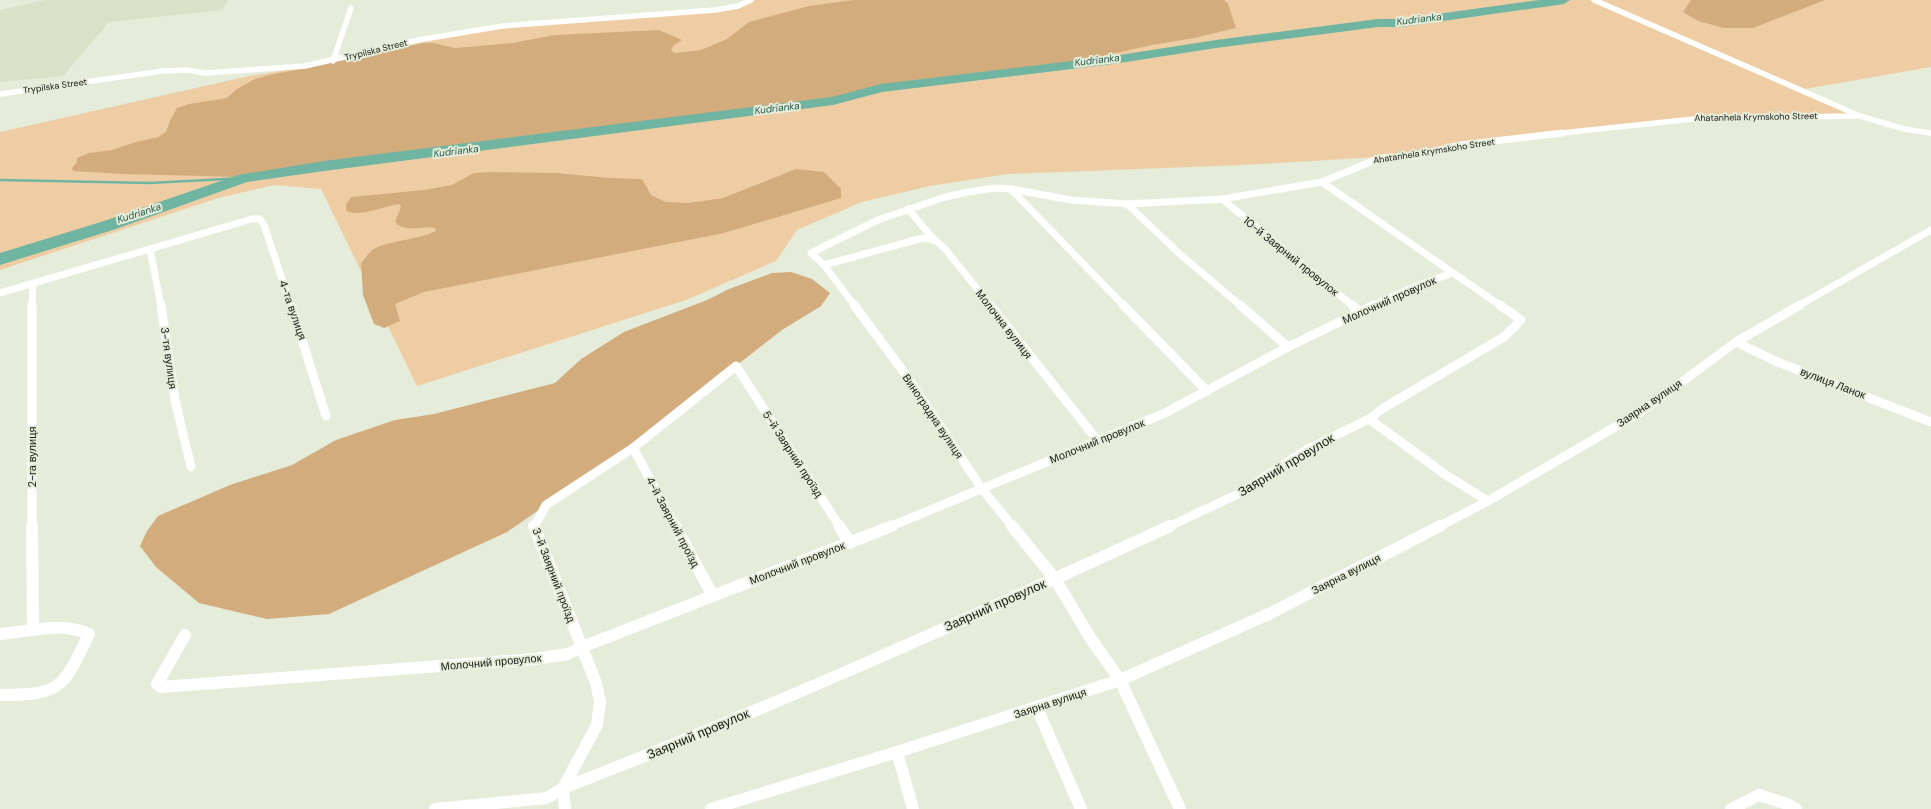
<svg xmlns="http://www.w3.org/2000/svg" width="1931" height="809" viewBox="0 0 1931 809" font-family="'DM Sans',sans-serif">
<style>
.built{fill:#d9e2c8}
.green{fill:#efcda4}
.forest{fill:#d2ac7d}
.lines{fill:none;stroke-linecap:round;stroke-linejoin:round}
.stream{stroke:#70b5a1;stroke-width:2.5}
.river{fill:#70b5a1;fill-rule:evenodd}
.street-far3{stroke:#fff;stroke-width:5.5}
.street-far2{stroke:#fff;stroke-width:7}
.street-far1{stroke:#fff;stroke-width:9}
.street{stroke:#fff;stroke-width:12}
.labels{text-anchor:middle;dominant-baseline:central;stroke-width:4;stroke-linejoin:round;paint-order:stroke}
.far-street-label{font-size:9px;fill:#181b14;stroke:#e5ecd9}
.far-water-label{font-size:10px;font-style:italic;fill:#225b4d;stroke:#e5ecd9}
.street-label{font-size:11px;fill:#181b14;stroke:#e5ecd9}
.near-street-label{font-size:13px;fill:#181b14;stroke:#e5ecd9}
</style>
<rect width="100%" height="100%" fill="#e5ecd9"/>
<!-- built -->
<path class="built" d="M45,0h183l-6,10 -113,12 -46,54 -63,6v-72z"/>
<!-- green -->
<g class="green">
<path d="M755,0h835l263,115 -151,2 -324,40 -135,8 -235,9 -78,12 -68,16 -65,28 -21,31 -90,39 -269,86 -96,-197 -47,-4 -56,13 -218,72v-138l249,-56 57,-9 113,-26 83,-14 238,-20z"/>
<path d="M1597,0h334v67l-126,22z"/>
</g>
<!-- forest -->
<g class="forest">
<path d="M853,0h371l4,4 8,24 -42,10 -42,7 -94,21 -150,17 -24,3 -54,14 -591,77 -115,-3 -51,-3 -1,-3 5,-6v-4l12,-5 23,-3 24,-8 22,-5 8,-5 4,-11 7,-13 12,-4 38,-6 10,-9 18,-10 14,-4 37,-7 118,-25h9l22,5 57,-5 43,-8 104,-5 23,10 -8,5 -3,5 4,3 26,-3 26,-11 22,-17 60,-16z"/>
<path d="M1691,0h134l-72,28h-29l-26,-7 -15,-9z"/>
<path d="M796,169l28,3 17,17v9l-117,35 -300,59 -29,12 5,17 -16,7 -10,-4 -11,-29 -2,-32c3,-3 6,-8 10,-12 11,-10 48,-11 65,-20l-1,-3c-14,-2 -30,5 -40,-6l6,-15 -1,-3c-14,1 -43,15 -54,6v-5l5,-8 73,-7 28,-5 22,-12 17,-1 65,1 54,5 32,1 9,16 15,7 22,1 35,-5z"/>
<path d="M791,272l21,7 18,14 -9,13 -39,24 -140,109 -135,93 -178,82 -62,5 -68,-16 -43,-36 -16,-21 7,-15 11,-15 72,-31 62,-20 44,-25 59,-20 39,-6 121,-31 26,-24 43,-27 83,-32 22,-11 43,-16z"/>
</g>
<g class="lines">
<!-- stream -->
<path class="stream" d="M0,180l150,3 94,-5"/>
<!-- river -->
<path class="river" d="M1539,0h31l-6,4 -163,23h-23l-162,21 -103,16 -231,28 -49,13 -509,66 -77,11 -131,47 -116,36v-12l104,-32 134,-46 86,-14 508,-64 49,-13 232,-28 103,-16 162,-21h23z"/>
<!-- street-far3 -->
<g class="street-far3">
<path d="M1594,0l266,116 44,13 27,4"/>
<path d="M333,61l18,-53"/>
<path d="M0,94l163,-23 24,-1 18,3 100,-7 113,-26 84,-14 213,-16 23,-4 13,-6"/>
<path d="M1552,134l151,-16 157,-2"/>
</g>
<!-- street-far2 -->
<g class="street-far2">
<path d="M1322,182l179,124"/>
<path d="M1011,189l113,117"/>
<path d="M1222,199l131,107"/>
<path d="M1127,204l54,51 60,51"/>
<path d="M908,209l23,27 14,13 46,57"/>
<path d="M150,249l11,57"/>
<path d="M824,265l95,-26 8,-1 9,3"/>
<path d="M0,293l252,-74h8l4,6 27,81"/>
<path d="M32,306l1,-22"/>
<path d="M855,306l-31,-41 -13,-12 67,-33 64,-22 25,-6 29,-4 15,1 60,11 56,4 95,-5 100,-17 58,-24 35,-2 46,-11 101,-12"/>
<path d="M1372,306l42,-19 38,-14"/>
<path d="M1798,306l133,-76"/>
</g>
<!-- street-far1 -->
<g class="street-far1">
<path d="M161,305l14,95 16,67"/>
<path d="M291,305l35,111"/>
<path d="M854,305l52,70 76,114 31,38"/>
<path d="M990,305l108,136"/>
<path d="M1123,305l84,86"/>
<path d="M1240,305l48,42"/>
<path d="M1352,305l8,7"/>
<path d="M1736,342l39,19 156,61"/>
<path d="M1369,419l77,56 42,26"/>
<path d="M633,448l43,79"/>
<path d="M32,527v-222"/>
<path d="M534,527l12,-22 87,-57 103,-82 104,161"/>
<path d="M889,527l276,-114 123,-66 86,-42"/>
<path d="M1168,527l70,-33 70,-45 61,-30 16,-12 119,-70 17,-17 -21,-15"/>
<path d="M1438,527l50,-26 153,-89 95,-70 64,-37"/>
</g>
<!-- street -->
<g class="street">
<path d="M32,526l1,104"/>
<path d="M534,526l62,157 4,19 -3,23 -34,63 2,21"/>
<path d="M675,526l38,70"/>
<path d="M839,526l11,17"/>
<path d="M1012,526l43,53 36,60 29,41 60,129"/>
<path d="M0,634c28,-2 62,-13 89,0 -26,54 -27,61 -89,61"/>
<path d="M185,635l-28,49 4,3 373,-28 34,-5 14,-7 310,-121"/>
<path d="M1037,708l44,101"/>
<path d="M897,752l16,57"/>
<path d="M435,809l112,-11 16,-10c206,-79 407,-170 607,-262"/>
<path d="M711,809l186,-57 223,-72 149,-66 171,-88"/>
<path d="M1731,809l28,-14 28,9 9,5"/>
</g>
</g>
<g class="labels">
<!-- far-street labels -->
<g class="far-street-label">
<text transform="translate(376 50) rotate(-14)">Trypilska Street</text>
<text transform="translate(55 86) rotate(-8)">Trypilska Street</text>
<text transform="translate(1756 117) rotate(-1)">Ahatanhela Krymskoho Street</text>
<text transform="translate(1434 151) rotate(-9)">Ahatanhela Krymskoho Street</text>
</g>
<!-- far-water labels -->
<g class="far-water-label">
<text transform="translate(1419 19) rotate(-7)">Kudrianka</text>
<text transform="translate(1097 60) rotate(-7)">Kudrianka</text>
<text transform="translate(777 108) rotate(-7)">Kudrianka</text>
<text transform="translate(456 151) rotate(-7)">Kudrianka</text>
<text transform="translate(139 213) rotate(-18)">Kudrianka</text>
</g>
<!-- street labels -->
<g class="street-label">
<text transform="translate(1291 256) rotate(39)">10-й Заярний провулок</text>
<text transform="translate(1389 300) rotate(-24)">Молочний провулок</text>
<text transform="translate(293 310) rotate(71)">4-та вулиця</text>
<text transform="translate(1004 324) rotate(52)">Молочна вулиця</text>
<text transform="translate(169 358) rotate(82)">3-тя вулиця</text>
<text transform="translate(1833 383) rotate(21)">вулиця Ланок</text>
<text transform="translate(1649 403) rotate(-34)">Заярна вулиця</text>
<text transform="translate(933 416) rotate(56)">Виноградна вулиця</text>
<text transform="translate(1097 441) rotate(-22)">Молочний провулок</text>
<text transform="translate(793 454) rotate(57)">5-й Заярний проїзд</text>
<text transform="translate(32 457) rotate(-90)">2-га вулиця</text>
<text transform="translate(673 522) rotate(62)">4-й Заярний проїзд</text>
<text transform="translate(797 563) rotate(-21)">Молочний провулок</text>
<text transform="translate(1346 574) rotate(-27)">Заярна вулиця</text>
<text transform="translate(554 575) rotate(69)">3-й Заярний проїзд</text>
<text transform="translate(491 662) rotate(-5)">Молочний провулок</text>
<text transform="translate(1050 703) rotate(-18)">Заярна вулиця</text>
</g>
<!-- near-street labels -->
<g class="near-street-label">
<text transform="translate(1286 465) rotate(-31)">Заярний провулок</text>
<text transform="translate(995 605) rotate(-24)">Заярний провулок</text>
<text transform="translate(698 734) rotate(-23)">Заярний провулок</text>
</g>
</g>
</svg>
